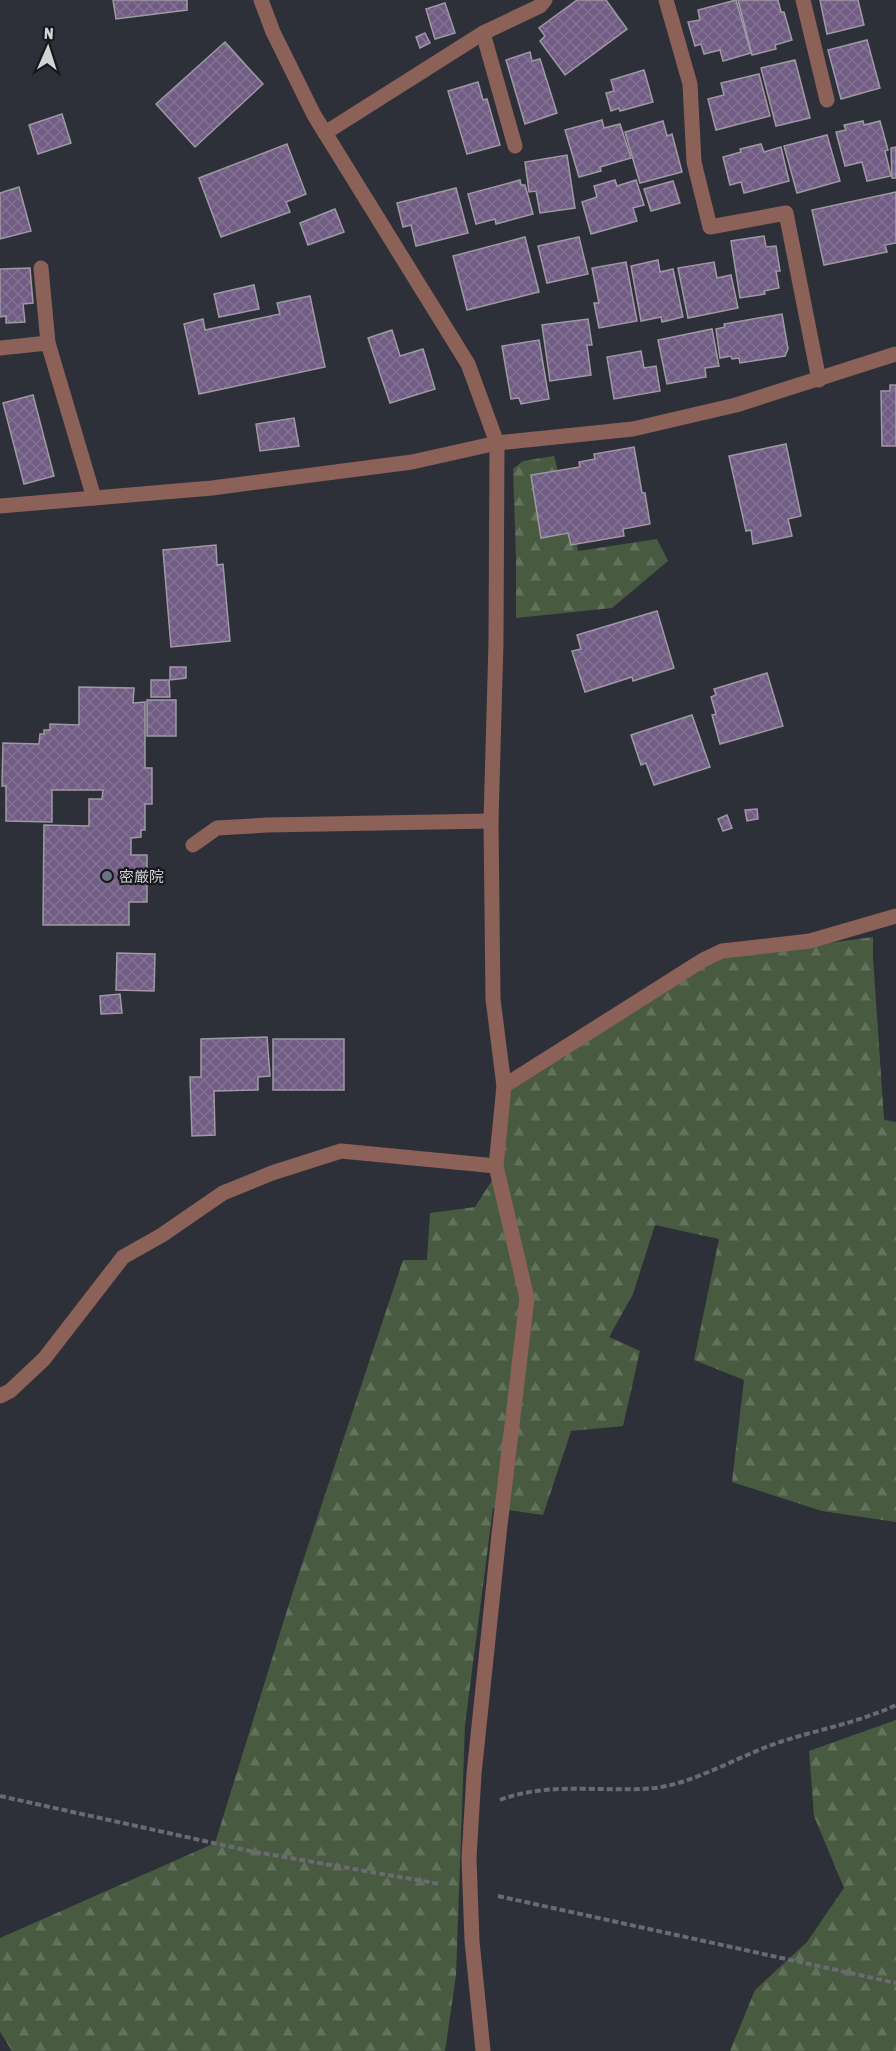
<svg xmlns="http://www.w3.org/2000/svg" width="896" height="2051" viewBox="0 0 896 2051" font-family="'Asap Condensed','Noto Sans JP',sans-serif">
<style>
.forest{fill:url(#forest-firs)}
.building{fill:url(#building-cross-hatch);stroke:#9f99a4;stroke-width:1.5}
.lines{fill:none;stroke-linecap:round;stroke-linejoin:round}
.path{stroke:#696a72;stroke-width:4;stroke-dasharray:6 3;stroke-linecap:butt}
.minor{stroke:#8b6158;stroke-width:15}
.worship-dot{fill:#6b7280;stroke:#17181c;stroke-width:2}
.labels{text-anchor:middle;dominant-baseline:central;stroke-width:4.5;stroke-linejoin:round;paint-order:stroke}
.poi-label{font-size:15px;fill:#d2d3d9;stroke:#17181c;text-anchor:start}
</style>
<defs>
<pattern id="forest-firs" width="22" height="20" patternUnits="userSpaceOnUse" patternTransform="scale(1.5)"><rect width="22" height="20" fill="#485b40"/><path d="M5 1l3.5 6h-7zM16 11l3.5 6h-7z" fill="#62725b"/></pattern>
<pattern id="building-cross-hatch" width="8" height="8" patternUnits="userSpaceOnUse" patternTransform="scale(1.5)"><rect width="8" height="8" fill="#715c84"/><path d="M0 0l8 8M0 8l8-8" fill="none" stroke="#847295"/></pattern>
</defs>
<rect width="100%" height="100%" fill="#2e3039"/>
<!-- forest -->
<g class="forest">
<path d="M554,456l24,95 79,-12 11,22 -56,47 -96,10v-60l-3,-89 10,-8z"/>
<path d="M873,937v20l11,163 12,2v400l-74,-11 -90,-29 12,-102 -50,-20 25,-121 -64,-14 -22,69 -24,43 31,14 -17,75 -52,5 -28,84 -50,-7 -28,217 -9,250 -11,76h-433l-12,-19v-94l215,-95 79,-255 109,-328h24l3,-47 45,-6 28,-44 6,-73 194,-130z"/>
<path d="M896,1720v331h-166l25,-61 52,-48 37,-54 -30,-72 -5,-65z"/>
</g>
<!-- building -->
<g class="building">
<path d="M113,0h74v10l-71,9z"/>
<path d="M577,0h29l21,29 -62,46 -25,-34 5,-5 -6,-8z"/>
<path d="M736,0l15,53 -28,8 -3,-11 -16,4 -3,-10 -6,2 -7,-24 12,-2 -2,-10z"/>
<path d="M738,0h40l3,12h3l8,28 -17,5 1,4 -24,6z"/>
<path d="M820,0h38l6,25 -37,9z"/>
<path d="M445,3l10,30 -20,6 -9,-30z"/>
<path d="M425,33l5,10 -10,5 -4,-11z"/>
<path d="M867,40l13,48 -39,11 -13,-49z"/>
<path d="M225,42l38,42 -68,63 -39,-43z"/>
<path d="M530,52l2,9 8,-2 17,54 -32,11 -19,-64z"/>
<path d="M795,60l15,58 -34,8 -15,-58z"/>
<path d="M644,70l9,32 -33,9 -1,-3 -8,3 -5,-18 8,-2 -3,-11z"/>
<path d="M759,74l11,42 -54,14 -8,-31 16,-4 -3,-12z"/>
<path d="M478,82l5,18 4,-1 13,46 -33,9 -19,-63z"/>
<path d="M62,114l9,29 -33,11 -9,-29z"/>
<path d="M602,120l2,8 16,-4 11,34 -31,9 1,4 -22,6 -14,-47z"/>
<path d="M663,121l4,15 5,-2 10,38 -42,11 -15,-51z"/>
<path d="M863,121l1,4 16,-4 8,29 -3,1 6,25 -24,5 -5,-19 -17,4 -9,-34 10,-2 -2,-5z"/>
<path d="M827,135l13,46 -43,12 -13,-47z"/>
<path d="M287,144l19,50 -20,8 4,10 -69,25 -22,-59z"/>
<path d="M761,144l3,8 17,-5 8,34 -45,12 -3,-11 -11,3 -7,-28 18,-5 -1,-3z"/>
<path d="M896,147v31h-4l-1,-30z"/>
<path d="M567,155l8,53 -35,5 -4,-22 -7,1 -4,-30z"/>
<path d="M520,180l1,5h4l8,29 -37,10 -1,-5 -19,5 -8,-30z"/>
<path d="M615,180l2,6 19,-6 8,25 -11,3 4,13 -46,13 -9,-32 15,-5 -3,-11z"/>
<path d="M673,181l7,22 -29,8 -7,-22z"/>
<path d="M19,187l12,44 -31,8v-46z"/>
<path d="M456,188l12,45 -52,13 -5,-21 -8,2 -6,-24z"/>
<path d="M896,192v51l-11,2 2,7 -63,13 -12,-55z"/>
<path d="M335,209l9,23 -36,13 -8,-22z"/>
<path d="M764,236l2,11 10,-1 4,25h-4l3,17 -15,3 1,3 -25,4 -9,-57z"/>
<path d="M525,237l14,55 -72,18 -14,-54z"/>
<path d="M579,237l9,37 -41,9 -9,-37z"/>
<path d="M658,260l2,12 13,-3 10,48 -21,5 -1,-5 -20,4 -10,-55z"/>
<path d="M626,262l11,59 -38,7 -5,-25h5l-7,-35z"/>
<path d="M714,262l3,16 14,-3 7,33 -50,10 -10,-50z"/>
<path d="M30,268l3,35 -10,1 2,18 -19,1v-7l-6,1v-48z"/>
<path d="M254,285l5,24 -40,8 -5,-23z"/>
<path d="M310,296l15,71 -126,27 -15,-70 19,-5 2,11 75,-16 -3,-11z"/>
<path d="M782,314l6,35 -3,7 -45,7 -1,-5 -7,1 -1,-3 -11,2 -4,-29 9,-2 -1,-3z"/>
<path d="M588,319l4,26h-5l4,30 -41,6 -8,-56z"/>
<path d="M712,329l7,37 -14,2 1,9 -39,7 -9,-44z"/>
<path d="M392,330l8,26 23,-7 12,40 -45,14 -22,-65z"/>
<path d="M539,340l10,59 -28,5 -2,-6 -8,1 -9,-53z"/>
<path d="M641,351l3,17 12,-2 4,25 -46,8 -7,-42z"/>
<path d="M890,385h6v61h-14l-1,-55h9z"/>
<path d="M33,395l21,81 -30,8 -21,-81z"/>
<path d="M294,418l5,28 -39,5 -4,-27z"/>
<path d="M786,444l15,72 -13,3 4,17 -39,8 -2,-14 -5,1 -17,-75z"/>
<path d="M634,447l8,46h3l5,31 -27,5 1,7 -53,9 -3,-12 -27,5 -10,-63 49,-8 -1,-5 16,-3 -1,-5z"/>
<path d="M216,545l1,20 6,-1 7,77 -59,6 -8,-97z"/>
<path d="M657,611l17,57 -41,13 -1,-4 -47,15 -13,-41 9,-2 -4,-14z"/>
<path d="M170,667h16v11l-16,2z"/>
<path d="M767,673l16,53 -63,18 -8,-29 4,-1 -5,-17 5,-2 -2,-6z"/>
<path d="M151,680h18l1,17h-19z"/>
<path d="M79,687l55,1 -1,15 12,-1v66h7v36h-7v26h-4v7l-10,1v17h16v47h-18v23h-86l1,-100 45,1v-27h13l1,-9h-51v32l-46,-1v-35h-4l1,-43 36,1 1,-10h4v-4h6v-6l29,1z"/>
<rect x="147" y="700" width="29" height="36"/>
<path d="M692,715l18,52 -56,18 -8,-22 -5,2 -10,-30z"/>
<path d="M757,809l1,10 -11,2 -2,-11z"/>
<path d="M727,815l5,13 -9,3 -5,-12z"/>
<path d="M117,953l38,1 -1,37 -38,-1z"/>
<path d="M120,994l2,19 -21,1 -1,-18z"/>
<path d="M267,1037l3,39 -12,1v13l-44,1 1,44 -23,1 -2,-59h11v-38z"/>
<rect x="273" y="1039" width="71" height="51"/>
</g>
<g class="lines">
<!-- path -->
<g class="path">
<path d="M0,1796l250,55 190,33"/>
<path d="M500,1800c49,-19 104,-7 155,-12 41,-5 87,-34 128,-47 38,-12 77,-19 113,-36"/>
<path d="M498,1896l398,87"/>
</g>
<!-- minor -->
<g class="minor">
<path d="M261,0l12,32 41,83 154,249 29,79 -1,199 -5,179 2,178 11,87 -8,80 31,132 -28,236 -25,240 -5,84 3,83 11,110"/>
<path d="M666,0l24,84 4,78 16,65 76,-14 33,167"/>
<path d="M803,0l24,100"/>
<path d="M483,33l32,113"/>
<path d="M325,133l158,-100 57,-27 5,-6"/>
<path d="M41,268l7,75 46,155"/>
<path d="M0,348l48,-5"/>
<path d="M0,506l212,-18 200,-26 85,-19 136,-14 103,-24 160,-51"/>
<path d="M193,845l24,-17 50,-3 224,-4"/>
<path d="M504,1086l199,-126 19,-9 88,-10 86,-25"/>
<path d="M0,1396l10,-5 34,-32 79,-102 39,-22 61,-42 49,-20 69,-22 155,15"/>
</g>
</g>
<!-- markers -->
<circle class="worship-dot" cx="107" cy="876" r="6"/>
<g class="labels">
<!-- poi labels -->
<g class="poi-label">
<text x="119" y="876">密厳院</text>
</g>
</g>
<!-- north arrow -->
<g transform="translate(48 48) rotate(3)" stroke="#17181c" stroke-width="4.5" paint-order="stroke">
<path d="M0-4.5L10 22L0 15L-10 22Z" fill="#d2d3d9"/>
<text y="-9" font-size="16" font-weight="bold" text-anchor="middle" fill="#d2d3d9">N</text>
</g>
</svg>
